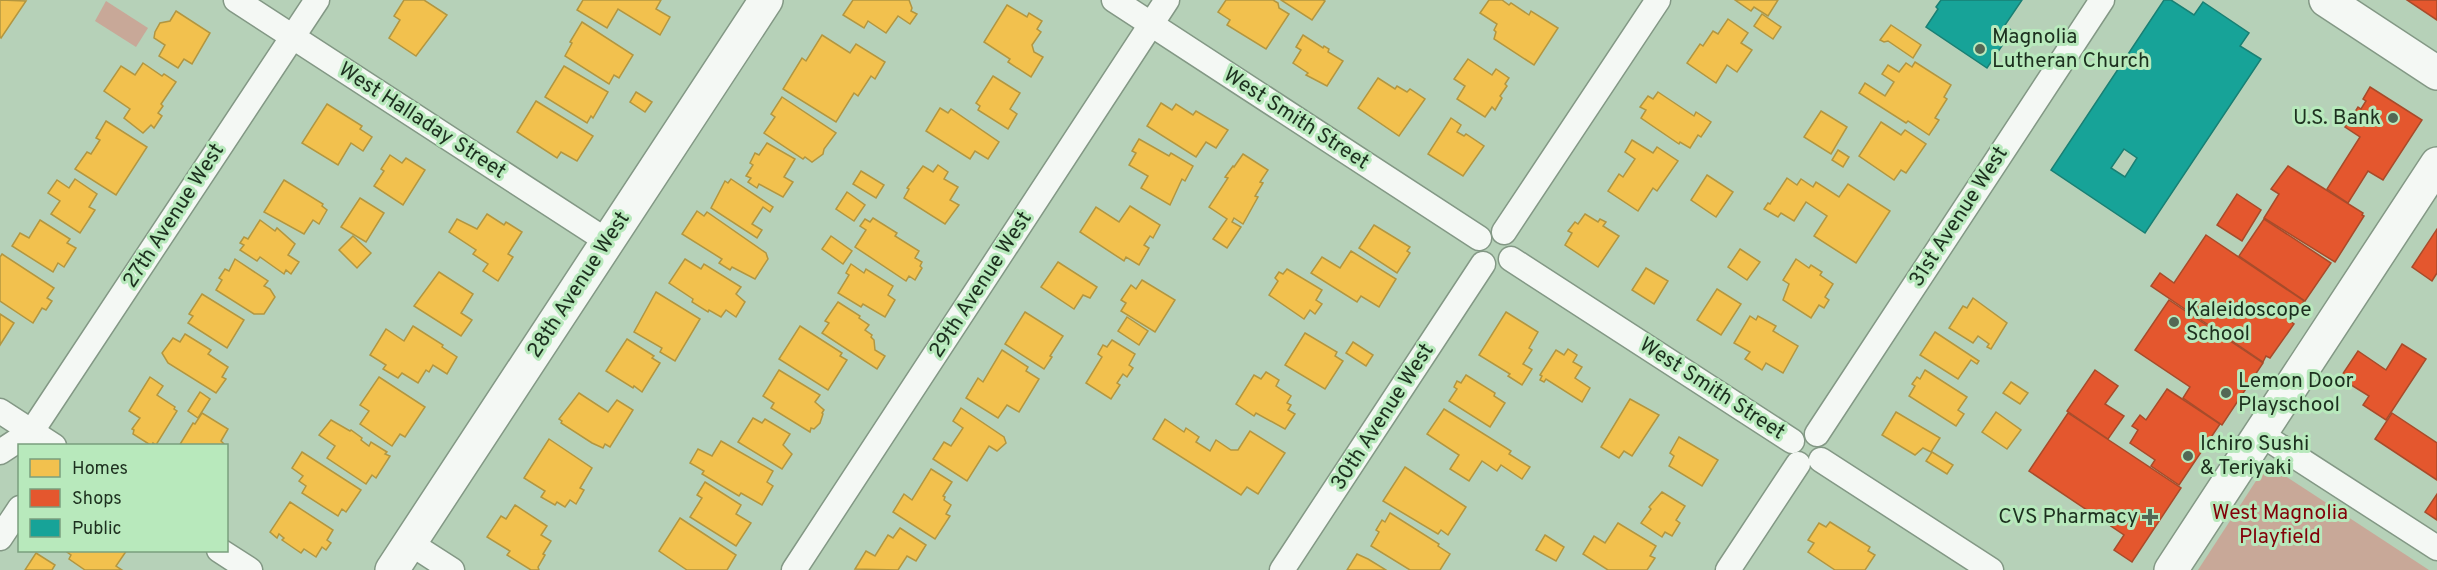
<svg xmlns="http://www.w3.org/2000/svg" width="2437" height="570" viewBox="0 0 2437 570" font-family="Overpass,sans-serif">
<style>
.green{fill:#c8a898}
.homes{fill:#f2c14e;stroke:#b29640;stroke-width:1.5}
.shops{fill:#e4572e;stroke:#a84b2a;stroke-width:1.5}
.public{fill:#17a398;stroke:#198074;stroke-width:1.5;fill-rule:evenodd}
.lines{fill:none;stroke-linecap:round;stroke-linejoin:round}
.street-casing{stroke:#839885;stroke-width:27}
.secondary-casing{stroke:#839885;stroke-width:36}
.street{stroke:#f4f8f4;stroke-width:24}
.secondary{stroke:#f4f8f4;stroke-width:33}
.poi-dot{fill:#536855;stroke:#b8e9bc;stroke-width:2}
.labels{text-anchor:middle;dominant-baseline:central;stroke-width:6;stroke-linejoin:round;paint-order:stroke}
.poi-label{font-size:21px;fill:#1d301f;stroke:#b8e9bc;text-anchor:start}
.street-label{font-size:21px;fill:#1d301f;stroke:#b8e9bc}
.park-label{font-size:21px;fill:#820008;stroke:#b8e9bc}
</style>
<rect width="100%" height="100%" fill="#b6d1b8"/>
<!-- green -->
<g class="green">
<path d="M106,1l42,27 -12,19 -41,-26z"/>
<path d="M2267,464l162,106h-231z"/>
</g>
<!-- homes -->
<g class="homes">
<path d="M0,0l26,1 -25,37 -1,-1z"/>
<path d="M404,0h20l23,15 -31,41 -27,-18 11,-18 -6,-4z"/>
<path d="M583,0h78l-5,9 14,8 -10,18 -42,-26 -11,19 -30,-18z"/>
<path d="M853,0h56l3,8 -1,3 6,3 -7,10 -12,-8 -12,17 -18,-12 -4,7 -21,-13z"/>
<path d="M1226,0h47l5,3 1,5 10,6 -23,35 -39,-24 3,-5 -12,-8z"/>
<path d="M1281,0h42l2,1 -13,19z"/>
<path d="M1489,0h13l7,5 2,-2 18,12 2,-4 27,17 -24,37 -40,-26 2,-7 -2,-2 3,-6 -17,-11z"/>
<path d="M1735,0h43l-10,16 -14,-9 -3,4z"/>
<path d="M1007,5l20,12 2,-4 13,8 -5,8 4,3 -9,13 2,7 9,5 -12,20 -23,-15 2,-3 -26,-17z"/>
<path d="M176,11l34,22 -18,31 -8,-5 -6,9 -19,-12 6,-11 -11,-7 1,-6 5,-9 10,-2z"/>
<path d="M1762,14l19,13 -8,12 -19,-13z"/>
<path d="M1728,19l20,14 -7,10 11,7 -15,22 -10,-7 -11,18 -29,-20 13,-19 3,2 10,-15 5,3z"/>
<path d="M582,22l51,33 -14,23 -5,-3 -5,9 -44,-28 7,-13 -2,-1z"/>
<path d="M1891,25l30,20 -8,13 -25,-17 -4,1 -4,-2z"/>
<path d="M822,35l28,18 6,-9 29,18 -10,17 -4,-3 -13,20 -4,-3 -18,29 -53,-33 19,-31 4,3z"/>
<path d="M1303,35l20,13 1,-2 5,3 -1,3 15,9 -16,25 -21,-11 2,-2 -15,-10 8,-13 -5,-3z"/>
<path d="M1468,59l24,16 4,-6 13,9 -4,6 2,2 -7,10 2,2 -7,12 -3,-3 -7,10 -28,-18 8,-13 -11,-7z"/>
<path d="M1915,62l36,23 -7,12 3,2 -12,19 4,2 -10,15 -21,-14 -2,2 -47,-30 6,-10 20,13 9,-14 -12,-8 6,-9 11,7 7,-9 6,4z"/>
<path d="M143,63l19,13 2,-2 12,8 -15,22 2,2 -5,7 4,3 -8,12 -3,-3 -8,8 -19,-15 6,-9 -26,-18 17,-25 14,9z"/>
<path d="M564,66l44,26 -15,26 -2,-2 -4,7 -42,-26z"/>
<path d="M993,76l27,17 -10,16 7,5 -9,15 -30,-19 2,-4 -4,-3z"/>
<path d="M1378,78l17,11 2,-3 10,6 3,-3 15,10 -26,37 -41,-28z"/>
<path d="M636,92l16,10 -7,10 -15,-10z"/>
<path d="M1658,92l36,24 2,-4 15,10 -10,15 -3,-2 -8,13 -10,-6 -1,2 -38,-26 5,-8 -6,-3 8,-11 5,3z"/>
<path d="M782,97l54,36 -12,16 -1,5 -11,8 -7,-5 -2,2 -39,-26 11,-16 -4,-3z"/>
<path d="M536,101l57,35 -16,25 -16,-9 -4,6 -40,-26z"/>
<path d="M1161,103l11,7 4,-6 17,11 3,-4 32,19 -12,18 -10,-6 -10,15 -49,-31z"/>
<path d="M327,104l35,22 -2,3 12,8 -9,14 -12,-8 -13,22 -36,-22z"/>
<path d="M940,108l8,5 3,-4 48,33 -11,17 -13,-8 -5,8 -44,-28z"/>
<path d="M1821,111l26,16 -16,27 -27,-17z"/>
<path d="M1451,118l10,7 -4,7 7,4 2,-2 18,12 -21,30 -35,-22z"/>
<path d="M106,121l41,26 -31,48 -41,-26 12,-17 4,2 9,-14 -4,-2z"/>
<path d="M1881,122l20,13 4,-5 21,14 -20,29 -5,-3 -7,10 -35,-24z"/>
<path d="M1139,139l30,17 2,-3 22,13 -8,15 -3,-2 -12,26 -29,-17 7,-12 -19,-11 7,-12 -4,-2z"/>
<path d="M1632,140l21,13 4,-6 21,14 -21,30 -4,-3 -15,23 -30,-20 11,-17 4,3 12,-18 -10,-7z"/>
<path d="M767,143l28,16 -11,18 9,5 -10,15 -24,-13 -2,4 -9,-6 3,-4 -5,-2 7,-11 -3,-2 5,-10 4,2z"/>
<path d="M1838,150l11,7 -6,10 -11,-7z"/>
<path d="M1243,154l25,16 -8,12 3,1 -8,13 3,1 -15,27 -9,-6 -2,4 9,5 -14,21 -14,-9 14,-20 -18,-12 19,-29 -3,-1 8,-11 1,1z"/>
<path d="M390,155l12,8 4,-5 19,12 -22,35 -29,-19 10,-15 -3,-2z"/>
<path d="M938,165l10,7 -4,7 14,8 -8,13 9,5 -14,19 -41,-26 5,-9 -2,-1 16,-22 10,6z"/>
<path d="M861,171l23,14 -8,13 -23,-14z"/>
<path d="M1707,175l26,17 -17,25 -25,-17z"/>
<path d="M1787,178l10,7 4,-6 12,8 3,-5 23,15 9,-13 42,27 -34,52 -42,-27 13,-20 -21,-14 -12,19 -13,-8 -3,4 -14,-8 4,-6 2,1z"/>
<path d="M75,179l22,15 -8,13 6,3 -15,23 -29,-19 9,-13 -12,-8 9,-13 12,8z"/>
<path d="M731,179l42,28 -3,5 -7,-5 -11,17 10,6 -5,8 -46,-30 14,-27 3,2z"/>
<path d="M284,180l39,24 -1,2 5,4 -8,14 -6,-4 -9,14 -40,-22z"/>
<path d="M847,192l18,13 -11,16 -18,-12z"/>
<path d="M360,198l24,15 -18,29 -25,-15z"/>
<path d="M1130,206l30,19 -7,13 -3,-2 -6,9 5,3 -10,17 -13,-8 -2,4 -44,-29 16,-25 23,15z"/>
<path d="M697,211l7,5 3,-4 59,41 2,6 -13,20 -23,-12 -2,3 -11,-7 3,-4 -40,-25z"/>
<path d="M487,214l17,11 2,-3 16,10 -14,22 5,3 -15,24 -15,-10 5,-7 -15,-10 3,-4 -27,-18 8,-13 20,10z"/>
<path d="M1585,214l13,8 2,-3 6,3 -3,4 16,10 -21,31 -33,-22 7,-12 -4,-2 7,-9 3,2z"/>
<path d="M873,218l24,15 -2,3 24,15 -4,7 7,4 -2,4 2,2 -7,12 -6,-4 -3,5 -51,-34 11,-17 -6,-4 5,-7 5,3z"/>
<path d="M40,220l30,19 -3,4 9,5 -12,19 -6,-4 -5,9 -41,-26 8,-13 9,5z"/>
<path d="M260,220l15,11 2,-3 18,16 -7,11 11,7 -8,12 -5,-4 -2,4 -24,-17 -3,4 -17,-11 4,-5 -4,-2 4,-6 4,2z"/>
<path d="M1374,225l36,22 -3,4 3,2 -13,20 -38,-25z"/>
<path d="M353,236l18,17 -14,15 -18,-18z"/>
<path d="M831,236l21,15 -9,13 -21,-15z"/>
<path d="M1740,249l20,13 -13,18 -19,-13z"/>
<path d="M1351,251l45,28 -17,28 -18,-11 -4,6 -46,-29 11,-16 18,11z"/>
<path d="M2,254l52,34 -7,10 5,3 -6,9 -4,-2 -9,15 -33,-22v-44z"/>
<path d="M235,259l33,22 -4,5 6,3 5,8 -11,17h-10l-38,-24 6,-10 -3,-2 6,-9 4,2z"/>
<path d="M685,259l16,10 3,-5 37,23 -5,7 9,8 -9,15 -10,-7 -5,7 -12,-7 -1,2 -16,-10 1,-3 -24,-16z"/>
<path d="M1796,259l13,9 2,-3 11,7 -2,3 13,9 -8,13 4,3 -5,8 -5,-3 -8,13 -28,-18 6,-16 -6,-4z"/>
<path d="M1058,262l39,25 -7,11 -7,-3 -9,14 -33,-22z"/>
<path d="M851,264l13,9 2,-4 27,17 -5,9 7,5 -10,17 -22,-13 -2,3 -23,-14 11,-18 -3,-2z"/>
<path d="M1646,268l22,13 -14,23 -22,-14z"/>
<path d="M1287,269l35,21 -6,10 6,4 -7,10 -5,-4 -6,9 -35,-24 9,-14 -3,-3 4,-6 4,2z"/>
<path d="M439,272l34,22 -12,19 11,7 -11,16 -47,-30z"/>
<path d="M1142,280l33,20 -20,32 -34,-21 5,-8 -5,-3 10,-15 5,4z"/>
<path d="M1717,289l24,15 -20,31 -24,-15z"/>
<path d="M656,292l44,27 -25,42 -15,-9 2,-4 -28,-16z"/>
<path d="M202,294l42,26 -17,28 -39,-25 5,-7 -4,-2z"/>
<path d="M1973,298l34,25 -16,26 -4,-2 2,-3 -11,-8 -5,7 -24,-15 14,-22 4,2z"/>
<path d="M838,302l22,14 -1,2 10,7 -4,5 7,5 -1,2 3,3 1,10 10,6 -8,13 -55,-36 7,-10 -4,-2z"/>
<path d="M1025,312l38,24 -13,20 2,1 -8,12 -39,-25z"/>
<path d="M1506,312l32,20 -9,16 3,2 -9,14 9,5 -10,16 -14,-9 2,-2 -31,-19z"/>
<path d="M0,314l14,9 -14,22z"/>
<path d="M1750,316l6,4 2,-4 18,10 -3,5 25,15 -15,27 -17,-10 -4,7 -17,-11 5,-7 -16,-9z"/>
<path d="M1127,317l21,14 -9,14 -21,-14z"/>
<path d="M413,326l30,19 -1,2 15,10 -10,17 -14,-9 -4,7 -3,-2 -8,13 -16,-10 -4,5 -15,-9 3,-4 -16,-10 16,-26 18,12z"/>
<path d="M800,326l42,27 -2,3 7,4 -19,30 -49,-31z"/>
<path d="M1935,332l44,29 -2,3 -6,-4 -13,19 -38,-24z"/>
<path d="M1305,333l32,19 -2,4 8,5 -18,28 -40,-24z"/>
<path d="M185,334l26,16 -3,4 20,13 -6,10 4,2 -10,14 -48,-30 -6,-10 11,-15 7,4z"/>
<path d="M627,339l27,17 -2,2 8,5 -18,29 -8,-6 -1,2 -27,-17z"/>
<path d="M1112,340l23,14 -6,11 4,3 -6,9 -4,-3 -6,9 3,2 -9,14 -25,-16 16,-26 -4,-3 5,-9 4,2z"/>
<path d="M1353,342l20,13 -7,11 -20,-13z"/>
<path d="M1568,349l9,6 -4,7 9,5 -7,11 15,10 -8,14 -36,-23 -2,3 -4,-2 2,-4 -2,-1 16,-25 8,5z"/>
<path d="M1002,350l26,17 -2,4 13,8 -20,33 -12,-7 -9,13 -32,-20 12,-20 5,4z"/>
<path d="M779,370l41,25 -5,7 9,8 -2,3 1,1 -3,9 -6,6 -3,-1 -1,4 -39,-24 3,-5 -11,-7z"/>
<path d="M1925,370l42,27 -9,13 6,4 -8,12 -47,-30 6,-10 -3,-2 5,-7 3,2z"/>
<path d="M1266,372l13,8 -3,6 15,10 -4,7 4,2 -3,5 7,4 -10,15 -29,-16 -2,3 -18,-12 18,-29 7,4z"/>
<path d="M1466,375l29,18 -1,3 11,7 -15,24 -41,-26 8,-12 -3,-2 3,-6 4,2z"/>
<path d="M150,377l13,9 -6,9 18,12 -1,2 3,2 -21,34 -3,-2 -1,3 -19,-12 1,-4 -2,-1 8,-11 -11,-7z"/>
<path d="M379,377l46,30 -20,30 -5,-3 -8,12 -32,-22 9,-13 -9,-6z"/>
<path d="M2011,382l17,11 -8,11 -17,-11z"/>
<path d="M200,392l10,7 -12,19 -10,-7z"/>
<path d="M579,393l29,19 9,-12 16,10 -23,37 -5,-3 -2,4 -11,-5 -31,-20 1,-2 -3,-2z"/>
<path d="M1630,399l29,16 -27,41 -8,-5 -5,7 -18,-11z"/>
<path d="M961,408l43,29 2,6 -9,8 -8,-5 -22,35 -34,-22 11,-17 7,4 12,-18 -10,-7z"/>
<path d="M1444,409l67,42 -2,3 21,13 -8,12 -21,-14 -4,6 -15,-10 -13,20 -19,-12 9,-14 -32,-21z"/>
<path d="M1896,412l44,26 -9,14 -8,-4 -8,7 -33,-20z"/>
<path d="M1996,412l25,18 -14,19 -25,-17z"/>
<path d="M202,413l26,16 -7,12 5,5h-47l14,-23 2,1z"/>
<path d="M753,418l9,5 3,-4 25,15 -7,11 9,9 -10,15 -44,-27z"/>
<path d="M1165,419l19,13 2,-4 13,9 -3,5 14,9 6,-11 15,10h7l12,-19 35,22 -27,41 -11,-7 -6,8 -88,-56z"/>
<path d="M331,420l19,11 1,-1 11,8 -1,2 8,6 2,-4 16,10 -2,2 5,2 -14,22 -4,-3 -6,9 -39,-26 8,-12 -16,-11z"/>
<path d="M1679,437l39,23 -16,26 -33,-20 5,-10 -4,-3z"/>
<path d="M549,439l43,29 -12,20 4,2 -8,14 -6,-4 -5,7 -8,-5 -2,3 -14,-8 4,-6 -21,-13z"/>
<path d="M721,441l52,30 -6,11 6,4 -11,19 -21,-12 -2,3 -37,-22 2,-3 -14,-8 8,-14 14,7z"/>
<path d="M302,452l59,38 -15,22 -4,-3 -4,7 -36,-23 4,-7 -7,-5 4,-5 -11,-8z"/>
<path d="M1932,452l21,13 -6,9 -21,-13z"/>
<path d="M1405,467l61,40 -18,28 -7,-5 -3,4 -55,-33z"/>
<path d="M931,469l21,13 -9,14 2,1 -1,3 7,5 -5,9 4,2 -15,23 -42,-27 11,-18 8,6z"/>
<path d="M705,482l36,23 -5,9 15,9 -15,23 -46,-29 12,-19 -5,-3z"/>
<path d="M1662,492l23,14 -9,14 4,3 -8,13 -7,-4 -3,5 -21,-14 10,-14 -2,-2z"/>
<path d="M290,502l43,28 -6,10 4,3 -5,7 -4,-3 -6,10 -12,-8 -3,4 -19,-13 2,-2 -5,-4 -2,4 -7,-6z"/>
<path d="M515,505l32,21 -6,9 10,6 -8,13 2,1 -7,12 1,3h-8l-24,-15 3,-4 -23,-14 14,-21 5,3z"/>
<path d="M1390,513l49,31 -1,2 12,8 -10,16h-30l-39,-24 8,-14 -3,-2 6,-10 3,2z"/>
<path d="M680,518l56,37 -9,15h-40l-28,-19z"/>
<path d="M1830,522l40,25 -2,4 7,4 -10,15h-30l-27,-18 6,-9 -6,-3 11,-17 7,4z"/>
<path d="M1618,523l38,23 -6,10 5,2 -8,12h-39l-25,-16 11,-18 11,7z"/>
<path d="M900,528l26,17 -10,16 -9,-5 -9,14 -43,-1 11,-18 9,5 13,-21 5,3z"/>
<path d="M1545,535l19,12 -8,14 -20,-11z"/>
<path d="M64,550h63l-11,16 6,4h-37l-16,-11 2,-4z"/>
<path d="M36,553l19,12 -3,5h-27z"/>
<path d="M1357,554l11,5 18,11h-39z"/>
</g>
<!-- shops -->
<g class="shops">
<path d="M2407,0h30v20z"/>
<path d="M2370,87l52,33 -39,60 -15,-9 -20,32 -21,-14 33,-52 -15,-10 13,-20 3,2 5,-8 -3,-2z"/>
<path d="M2288,166l75,47 -1,2 2,1 -29,46 -71,-44 15,-24 -8,-5z"/>
<path d="M2237,194l24,16 -19,31 -25,-16z"/>
<path d="M2264,219l67,44 -26,38 -66,-45z"/>
<path d="M2437,229v44l-5,8 -20,-14z"/>
<path d="M2206,235l98,66 -14,20 4,3 -24,34 -4,-2 -3,6 -112,-76 9,-13 14,10z"/>
<path d="M2169,300l94,63 -41,62 -39,-27 7,-11 -55,-37z"/>
<path d="M2402,344l24,15 -40,61 -23,-15 6,-9 -29,-18 18,-27 28,19z"/>
<path d="M2095,370l23,16 -13,18 19,12 -16,23 -41,-28z"/>
<path d="M2167,389l53,35 -41,61 -28,-19 4,-6 -25,-17 8,-13 -6,-4 8,-11 6,5z"/>
<path d="M2068,413l113,75 -49,74 -18,-12 10,-15 -95,-64z"/>
<path d="M2392,413l45,30v37l-62,-41z"/>
<path d="M2437,494v26l-12,-8z"/>
</g>
<!-- public -->
<g class="public">
<path d="M1941,0h81l-17,25 7,6 -25,37 -61,-41 12,-18 -2,-2z"/>
<path d="M2164,0h7l23,15 9,-13 46,31 -9,13 21,13 -116,174 -94,-63zM2124,149l13,9 -12,19 -14,-9z"/>
</g>
<g class="lines">
<defs>
<g id="street">
<path d="M236,0l371,241"/>
<path d="M1114,0l365,238"/>
<path d="M1504,232l154,-232"/>
<path d="M1511,259l281,182"/>
<path d="M0,411l54,35"/>
<path d="M2259,433l178,115"/>
<path d="M1817,434l285,-434"/>
<path d="M0,452l32,-21 285,-431"/>
<path d="M1821,460l170,110"/>
<path d="M0,538l20,-30"/>
<path d="M410,543l42,27"/>
<path d="M219,550l31,20"/>
<path d="M794,570l373,-570"/>
<path d="M1282,570l201,-306"/>
<path d="M1728,570l70,-106"/>
</g>
<g id="secondary">
<path d="M2326,0l111,73"/>
<path d="M392,570l374,-570"/>
<path d="M2171,570l266,-406"/>
</g>
</defs>
<!-- street casing -->
<use href="#street" class="street-casing"/>
<!-- secondary casing -->
<use href="#secondary" class="secondary-casing"/>
<!-- street -->
<use href="#street" class="street"/>
<!-- secondary -->
<use href="#secondary" class="secondary"/>
</g>
<!-- markers -->
<g class="poi-dot">
<circle cx="1980" cy="49" r="6"/>
<circle cx="2393" cy="118" r="6"/>
<circle cx="2174" cy="322" r="6"/>
<circle cx="2226" cy="393" r="6"/>
<circle cx="2188" cy="456" r="6"/>
<path d="M2147 508h6v6h6v6h-6v6h-6v-6h-6v-6h6z"/>
</g>
<g class="labels">
<!-- poi labels -->
<g class="poi-label">
<text x="1992" y="37">Magnolia<tspan x="1992" dy="24">Lutheran Church</tspan></text>
<text x="2381" y="118" text-anchor="end">U.S. Bank</text>
<text x="2186" y="310">Kaleidoscope<tspan x="2186" dy="24">School</tspan></text>
<text x="2238" y="381">Lemon Door<tspan x="2238" dy="24">Playschool</tspan></text>
<text x="2200" y="444">Ichiro Sushi<tspan x="2200" dy="24">&amp; Teriyaki</tspan></text>
<text x="2138" y="517" text-anchor="end">CVS Pharmacy</text>
</g>
<!-- street labels -->
<g class="street-label">
<text transform="translate(1296 119) rotate(33)">West Smith Street</text>
<text transform="translate(422 121) rotate(33)">West Halladay Street</text>
<text transform="translate(174 216) rotate(-57)">27th Avenue West</text>
<text transform="translate(1959 217) rotate(-57)">31st Avenue West</text>
<text transform="translate(579 285) rotate(-57)">28th Avenue West</text>
<text transform="translate(981 285) rotate(-57)">29th Avenue West</text>
<text transform="translate(1712 389) rotate(33)">West Smith Street</text>
<text transform="translate(1383 417) rotate(-57)">30th Avenue West</text>
</g>
<!-- park labels -->
<g class="park-label">
<text x="2280" y="513">West Magnolia<tspan x="2280" dy="24">Playfield</tspan></text>
</g>
</g>
<!-- legend -->
<rect x="18" y="444" width="210" height="108" fill="#b8e9bc" stroke="#7a9f7d" stroke-width="1.5"/>
<rect x="30" y="459" width="30" height="18" fill="#f2c14e" stroke="#7a9f7d" stroke-width="1.5"/>
<text x="72" y="474" font-size="18" fill="#1d301f">Homes</text>
<rect x="30" y="489" width="30" height="18" fill="#e4572e" stroke="#7a9f7d" stroke-width="1.5"/>
<text x="72" y="504" font-size="18" fill="#1d301f">Shops</text>
<rect x="30" y="519" width="30" height="18" fill="#17a398" stroke="#7a9f7d" stroke-width="1.5"/>
<text x="72" y="534" font-size="18" fill="#1d301f">Public</text>
</svg>
